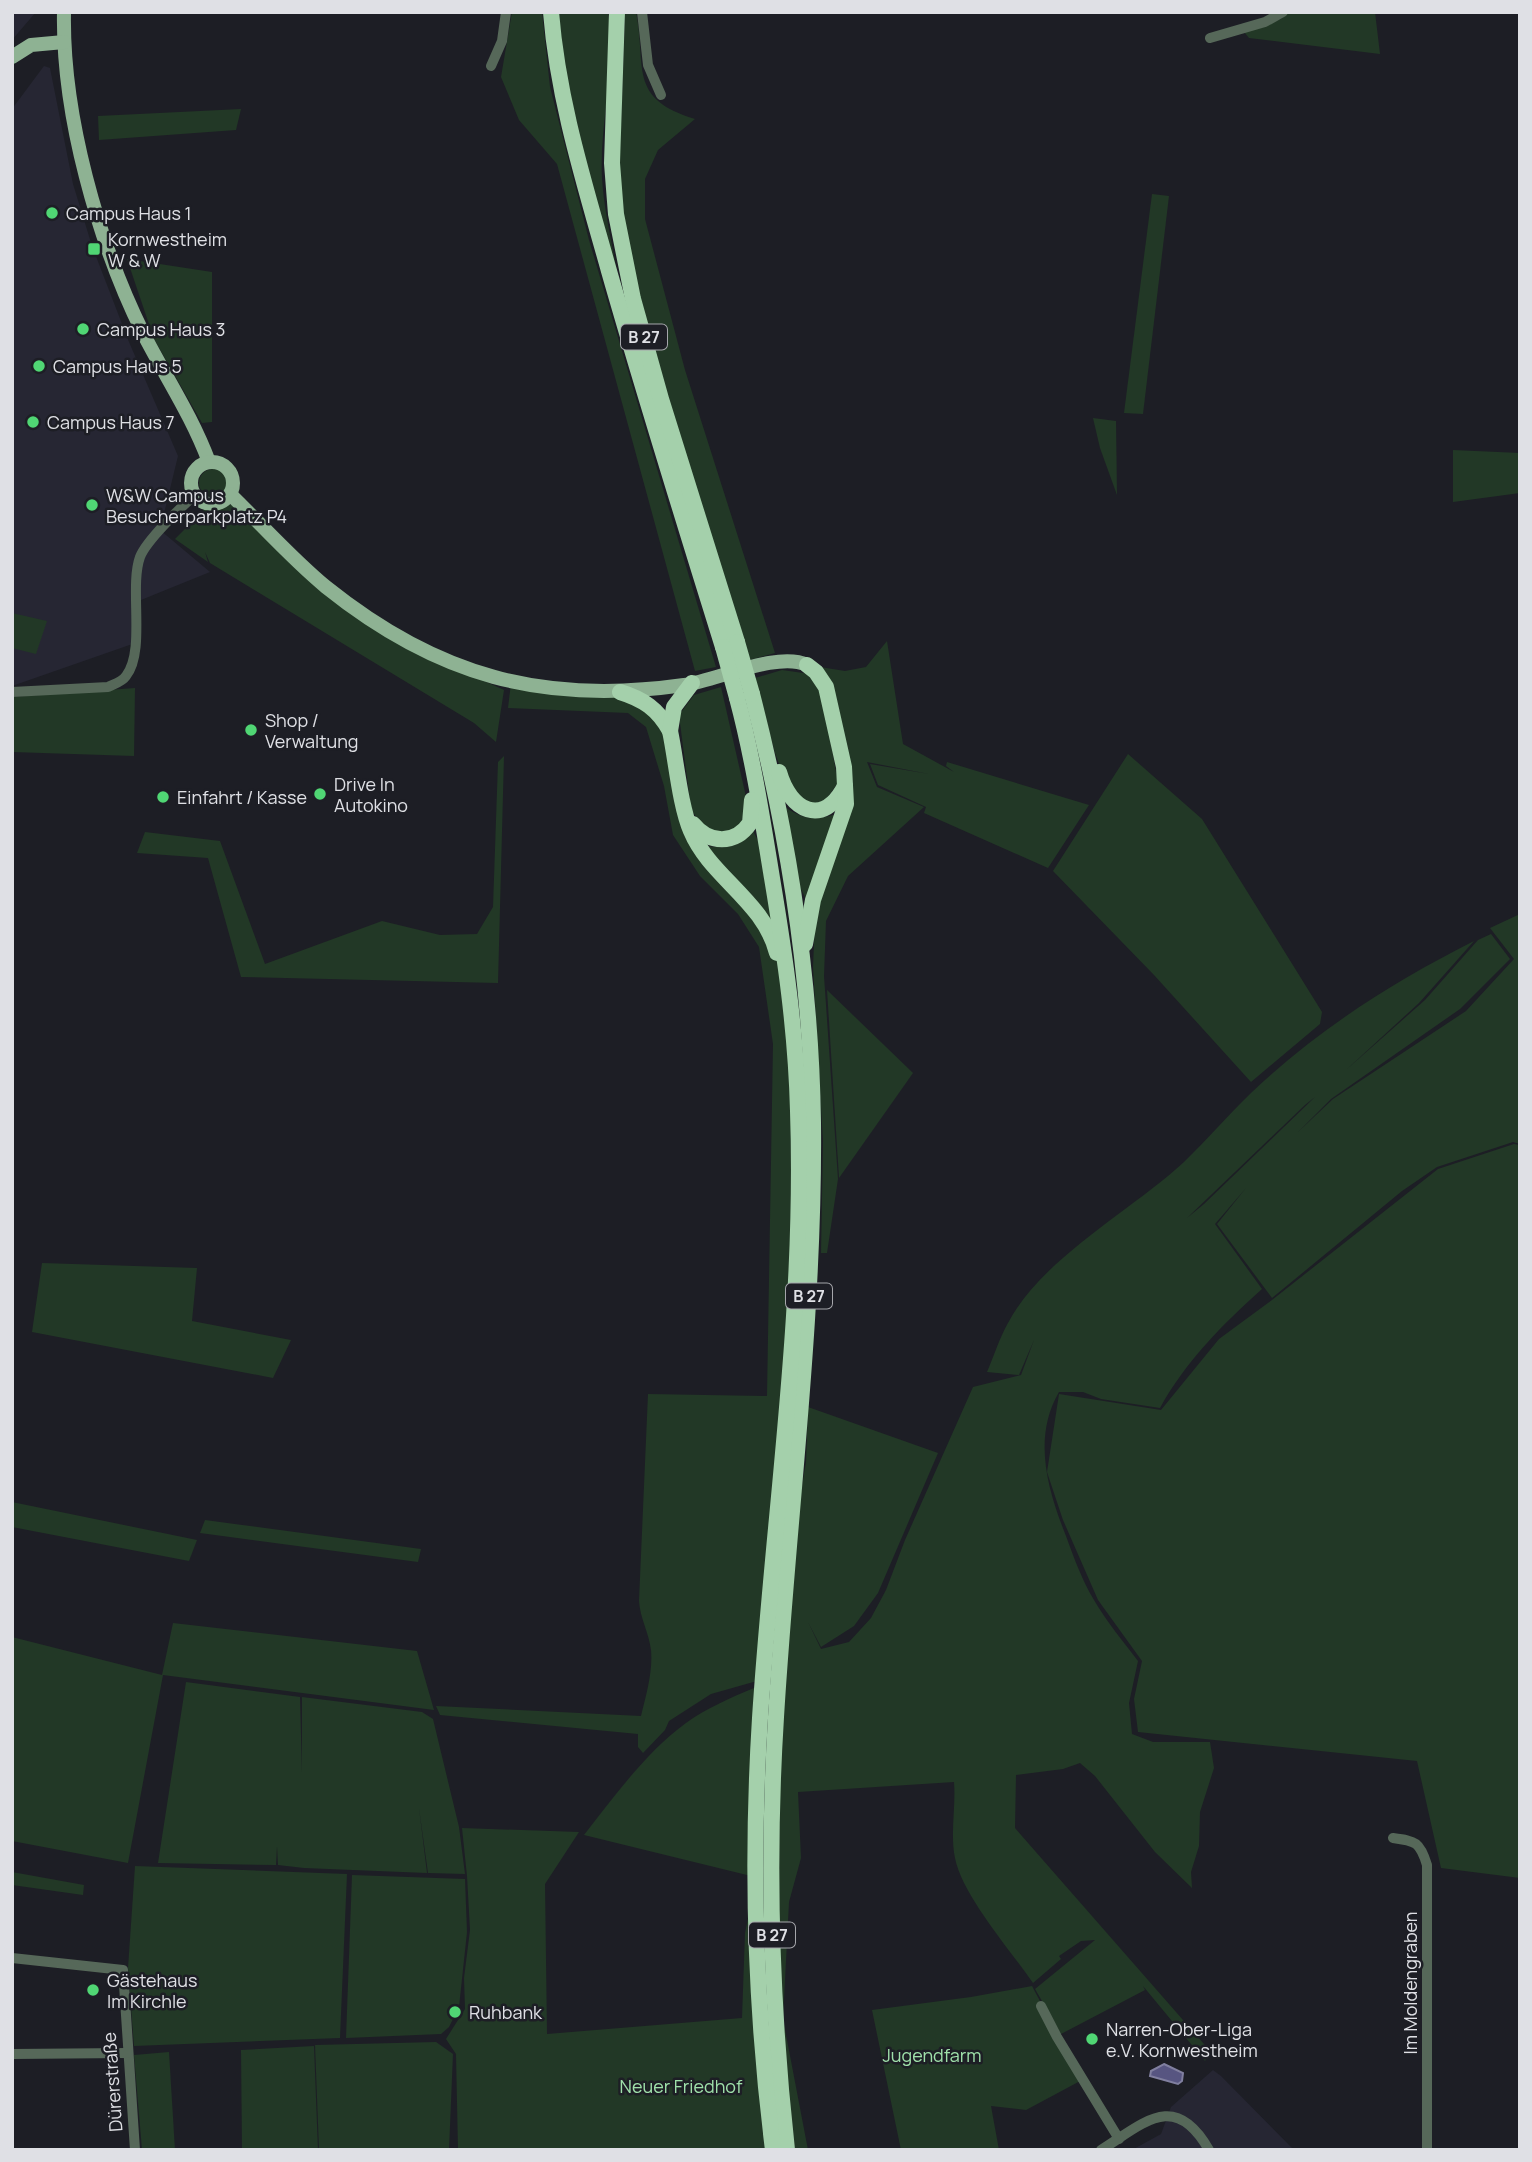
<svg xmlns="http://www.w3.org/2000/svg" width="1532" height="2162" viewBox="0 0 1532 2162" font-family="Manrope,sans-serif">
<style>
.built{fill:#262633}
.green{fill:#223826;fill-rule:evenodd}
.water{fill:#575581;stroke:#807f9f;stroke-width:2}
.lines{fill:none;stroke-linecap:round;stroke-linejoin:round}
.minor{stroke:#566859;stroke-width:10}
.major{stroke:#8eb293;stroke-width:14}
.highway{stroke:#a4d0ab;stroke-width:16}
.highway-bridge{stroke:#a4d0ab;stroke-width:16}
.poi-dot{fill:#50d674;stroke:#1d1e25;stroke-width:2.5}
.labels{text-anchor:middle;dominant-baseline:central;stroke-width:5;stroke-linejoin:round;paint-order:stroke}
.shield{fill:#1d1e25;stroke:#a5a6ab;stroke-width:2}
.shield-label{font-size:16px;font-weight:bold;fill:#dfe0e5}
.poi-label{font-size:18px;fill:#dfe0e5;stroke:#1d1e25;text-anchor:start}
.street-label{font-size:18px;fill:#dfe0e5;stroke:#1d1e25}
.park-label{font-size:18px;fill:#9fe0aa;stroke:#1d1e25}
</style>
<rect width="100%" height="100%" fill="#1d1e25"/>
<!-- built -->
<g class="built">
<path d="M12,12h24l-24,28z"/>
<path d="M44,66l6,2 23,116 19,62 37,96 49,114 -18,74 50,42 -69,28v41l-129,45v-577z"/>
<path d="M1213,2070l8,6 73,74h-162l29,-16 10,-27z"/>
</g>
<!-- green -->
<g class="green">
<path d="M512,12h30l8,75 39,153 127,427 -21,4 -138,-507 -38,-44 -18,-43z"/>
<path d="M559,12h49c9,55 -9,112 -6,166 2,35 12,72 17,107 -24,-89 -55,-181 -60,-273z"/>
<path d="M623,12h13c11,56 -9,86 59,107l-37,31 -13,29v40l40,151 90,283 -26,7 -101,-326 -25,-113 -4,-42 6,-160z"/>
<path d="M1289,12h86l5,42 -131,-16 -5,-6 37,-13z"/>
<path d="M241,109l-5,21 -137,10 -1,-24z"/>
<path d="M1152,194l17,2 -26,218 -19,-1z"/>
<path d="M127,259l85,13v150l-10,1 -48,-84z"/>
<path d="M1093,418l23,3 1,74 -17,-47z"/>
<path d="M1453,450l67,3v40l-67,9z"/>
<circle cx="213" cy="483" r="14"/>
<path d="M234,504l13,13 -21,7 22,-6 134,116 122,56 -8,52 -22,-19 -264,-160 -5,-11 3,10 -33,-23 30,-30z"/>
<path d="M12,613l35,8 -11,33 -24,-6z"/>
<path d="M887,641l16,103 51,28 -8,-6 1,-4 142,43 -41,63 -124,-55 2,-6 -48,-22 -8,-21 59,10 -62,-12 10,25 47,20 -76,69 -22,45 -2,55 14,203 -11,74h-6l2,-112 -10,-174 2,-47 6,-28 28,-75 4,-34 -17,-87 -16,-29 25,4 21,-4z"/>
<path d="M782,670l28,4 12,20 16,89 -16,22 -16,-1 -18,-15 -13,-36 -20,-75z"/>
<path d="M511,683l109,9 44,28 22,95 88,127 17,55 7,226 -34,456 -53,15 -42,27 -4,9 -22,23 -5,-6v-13l-198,-19 -4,-9 205,10c5,-21 12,-44 10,-66 -2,-17 -11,-32 -12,-49l9,-207 119,2 6,-352 -14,-97 -21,-33 -38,-38 -27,-41 -9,-49 -18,-59 -18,-14 -120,-5z"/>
<path d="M721,687l26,114 -7,27 -18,8 -19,-8 -12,-19 -12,-94 15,-20z"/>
<path d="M135,688l-1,68 -122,-4v-55z"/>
<path d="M1128,754l74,65 120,193 -2,12 -69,58 -97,-107 -101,-104z"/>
<path d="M504,756l-6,227 -257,-6 -33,-119 -71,-5 8,-21 75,9 45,123 117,-43 58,14 37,-1 16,-27 5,-145z"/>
<path d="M785,807c19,13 31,14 54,6l-32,88 -9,-18z"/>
<path d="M753,831l10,19 13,84 -69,-88c20,3 33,1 46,-15z"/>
<path d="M1520,914v230l-7,-2 -76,25 -35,24 -130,107 -55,-74 29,-36 -31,36 47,65c-40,36 -76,72 -102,119l-59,-9 -18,-7h-24c-27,46 -11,99 7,144 8,22 16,44 28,64 12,21 29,41 44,61l-9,42 3,31 21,8h57l4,26 -14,44 -1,34 -8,26 1,16 -37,-36 -60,-76 -15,-13 -17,6 -47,6 -1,53 196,224 -6,9 -62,-75 2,4 -84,44 -26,-45 60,-49 -14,1 -22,15 2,3 -28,24c-22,-32 -71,-88 -78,-125 -5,-24 1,-51 -1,-76l-156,10 3,66 -12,44 -6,117 25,131h-21l-16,-245 16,-330 19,-113 2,-55 130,46 -60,140 -24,33 -33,21 -13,-25 13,27 28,-7 22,-24 15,-28 19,-50 68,-153 48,-12 13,-35 -15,35 -32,-3c7,-16 12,-33 21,-49 33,-64 123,-112 176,-161 23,-22 44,-47 67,-69 66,-63 142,-111 223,-152l-55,62 -73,67 79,-70 53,-60 13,-6 19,25 -50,50 -129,90 -33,33 35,-33 133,-88 48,-52 -24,-31zM1315,1097l-111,107 -17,14 118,-113z"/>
<path d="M827,990l86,83 -74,105z"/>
<path d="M1514,1144l6,1v733l-79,-10 -24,-107 -279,-29 -4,-33 8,-38 -44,-61 -35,-80 -16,-48 12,-78 102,16 58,-71 53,-39 166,-131z"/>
<path d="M42,1263l155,5 -5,53 99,19 -18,38 -241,-46z"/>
<path d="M12,1502l185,38 -8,21 -177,-34z"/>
<path d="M205,1520l216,29 -3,13 -218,-29z"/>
<path d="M173,1623l244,28 17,59 -271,-35 -35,188 -116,-22v-204l150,38z"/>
<path d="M186,1682l114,15 2,76v-76l120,15 11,7 26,108 6,47 -37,-1 -9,-65 8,65 -123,-5 -26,-3 -1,-19 -1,19 -118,-2z"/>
<path d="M754,1688l-3,188 -167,-41c29,-37 63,-84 102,-112 21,-15 44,-25 68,-35z"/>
<path d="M462,1828l117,4 -34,52 2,150 195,-16 3,-85 11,-53 17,270h-315l-2,-96 -10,-15 19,-30 -1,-31 6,-48 -3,-54z"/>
<path d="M135,1866l212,8 -7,164 -206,8 -6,-78z"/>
<path d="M12,1872l72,13 -1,10 -71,-10z"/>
<path d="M352,1875l113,4 2,53 -8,75 -10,20 -8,7 -95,4z"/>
<path d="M1032,1986l50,94 -56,30 -35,-4 8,44h-98l-29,-140 99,-13z"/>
<path d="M436,2042l17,12 -4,96h-130l-4,-105z"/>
<path d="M314,2046l4,104h-76l-1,-100z"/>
<path d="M169,2052l6,98h-33l-8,-95z"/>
</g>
<!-- water -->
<path class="water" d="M1164,2064l19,9 -1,8 -4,3 -28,-8 1,-5z"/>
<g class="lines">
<!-- minor -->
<g class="minor">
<path d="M642,12l6,53 13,30"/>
<path d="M1210,38l55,-16 18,-10"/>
<path d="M491,66l11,-25 4,-29"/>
<path d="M12,692l96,-5c6,-3 14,-5 18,-11 20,-25 3,-89 14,-119 6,-16 41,-50 54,-61"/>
<path d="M1393,1838c23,3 27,4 34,27v285"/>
<path d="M12,1958l111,12 12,180"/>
<path d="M1041,2006l16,31 62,102"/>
<path d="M12,2054l115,-1"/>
<path d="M1101,2150c43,-27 74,-60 108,0"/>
</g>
<!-- major -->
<g class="major">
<path d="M64,12c-2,102 34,230 79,321 22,43 49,83 66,129"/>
<path d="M12,57l19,-12 33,-3"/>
<circle cx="212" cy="483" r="21"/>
<path d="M230,494c32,31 62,65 96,93 111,89 217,118 358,98 34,-5 94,-34 123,-20"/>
</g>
<!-- highway -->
<g class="highway">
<path d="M551,12c7,89 34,173 58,259 36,126 75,251 114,376"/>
<path d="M617,12l-5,151 4,51 17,85 28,100 76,243"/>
<path d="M620,692c23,7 38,17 50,39 6,28 10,75 21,100 19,46 73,70 86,122"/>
<path d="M752,694c36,139 59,284 61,428 2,199 -25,396 -37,595 -9,145 -5,288 11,433"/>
<path d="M737,698c16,60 25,119 35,180 13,78 24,153 26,233 7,203 -25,405 -38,607 -9,144 -5,289 13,432"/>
<path d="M670,731l4,-24 18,-24"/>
<path d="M779,772c11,39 44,56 66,14"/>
<path d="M693,824c16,20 42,21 57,-1l2,-23"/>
<path d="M805,944l8,-44 33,-96 -2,-37 -18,-80 -10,-15 -9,-7"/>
</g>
<!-- highway-bridge -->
<g class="highway-bridge">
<path d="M737,642l15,52"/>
<path d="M723,647l14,51"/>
</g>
</g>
<!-- markers -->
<g class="poi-dot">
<circle cx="52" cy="213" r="7"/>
<rect x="87" y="242" width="14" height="14" rx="3.5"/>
<circle cx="83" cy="329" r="7"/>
<circle cx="39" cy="366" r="7"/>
<circle cx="33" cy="422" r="7"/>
<circle cx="92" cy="505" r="7"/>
<circle cx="251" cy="730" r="7"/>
<circle cx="320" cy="794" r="7"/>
<circle cx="163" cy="797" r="7"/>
<circle cx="93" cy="1990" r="7"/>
<circle cx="455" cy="2012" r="7"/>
<circle cx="1092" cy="2039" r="7"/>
</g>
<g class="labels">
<!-- shield labels -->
<g class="shield">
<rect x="621" y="324.5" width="46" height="25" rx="5"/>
<rect x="786" y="1283.5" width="46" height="25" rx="5"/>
<rect x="749" y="1922.5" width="46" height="25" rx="5"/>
</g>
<g class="shield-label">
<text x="644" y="337">B 27</text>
<text x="809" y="1296">B 27</text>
<text x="772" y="1935">B 27</text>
</g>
<!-- poi labels -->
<g class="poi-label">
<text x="66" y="213">Campus Haus 1</text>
<text x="108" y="239">Kornwestheim<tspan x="108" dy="21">W &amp; W</tspan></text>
<text x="97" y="329">Campus Haus 3</text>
<text x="53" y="366">Campus Haus 5</text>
<text x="47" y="422">Campus Haus 7</text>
<text x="106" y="495">W&amp;W Campus<tspan x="106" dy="21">Besucherparkplatz P4</tspan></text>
<text x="265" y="720">Shop /<tspan x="265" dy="21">Verwaltung</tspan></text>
<text x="334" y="784">Drive In<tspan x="334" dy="21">Autokino</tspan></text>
<text x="177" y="797">Einfahrt / Kasse</text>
<text x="107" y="1980">Gästehaus<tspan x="107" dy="21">Im Kirchle</tspan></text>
<text x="469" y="2012">Ruhbank</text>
<text x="1106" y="2029">Narren-Ober-Liga<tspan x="1106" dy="21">e.V. Kornwestheim</tspan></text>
</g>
<!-- street labels -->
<g class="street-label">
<text transform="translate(1410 1983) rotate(-90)">Im Moldengraben</text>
<text transform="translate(112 2082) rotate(-94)">Dürerstraße</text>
</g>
<!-- park labels -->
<g class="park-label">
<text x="932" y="2055">Jugendfarm</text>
<text x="681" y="2086">Neuer Friedhof</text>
</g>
</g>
<!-- border -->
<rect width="1532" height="2162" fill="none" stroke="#dfe0e5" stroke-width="28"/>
</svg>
